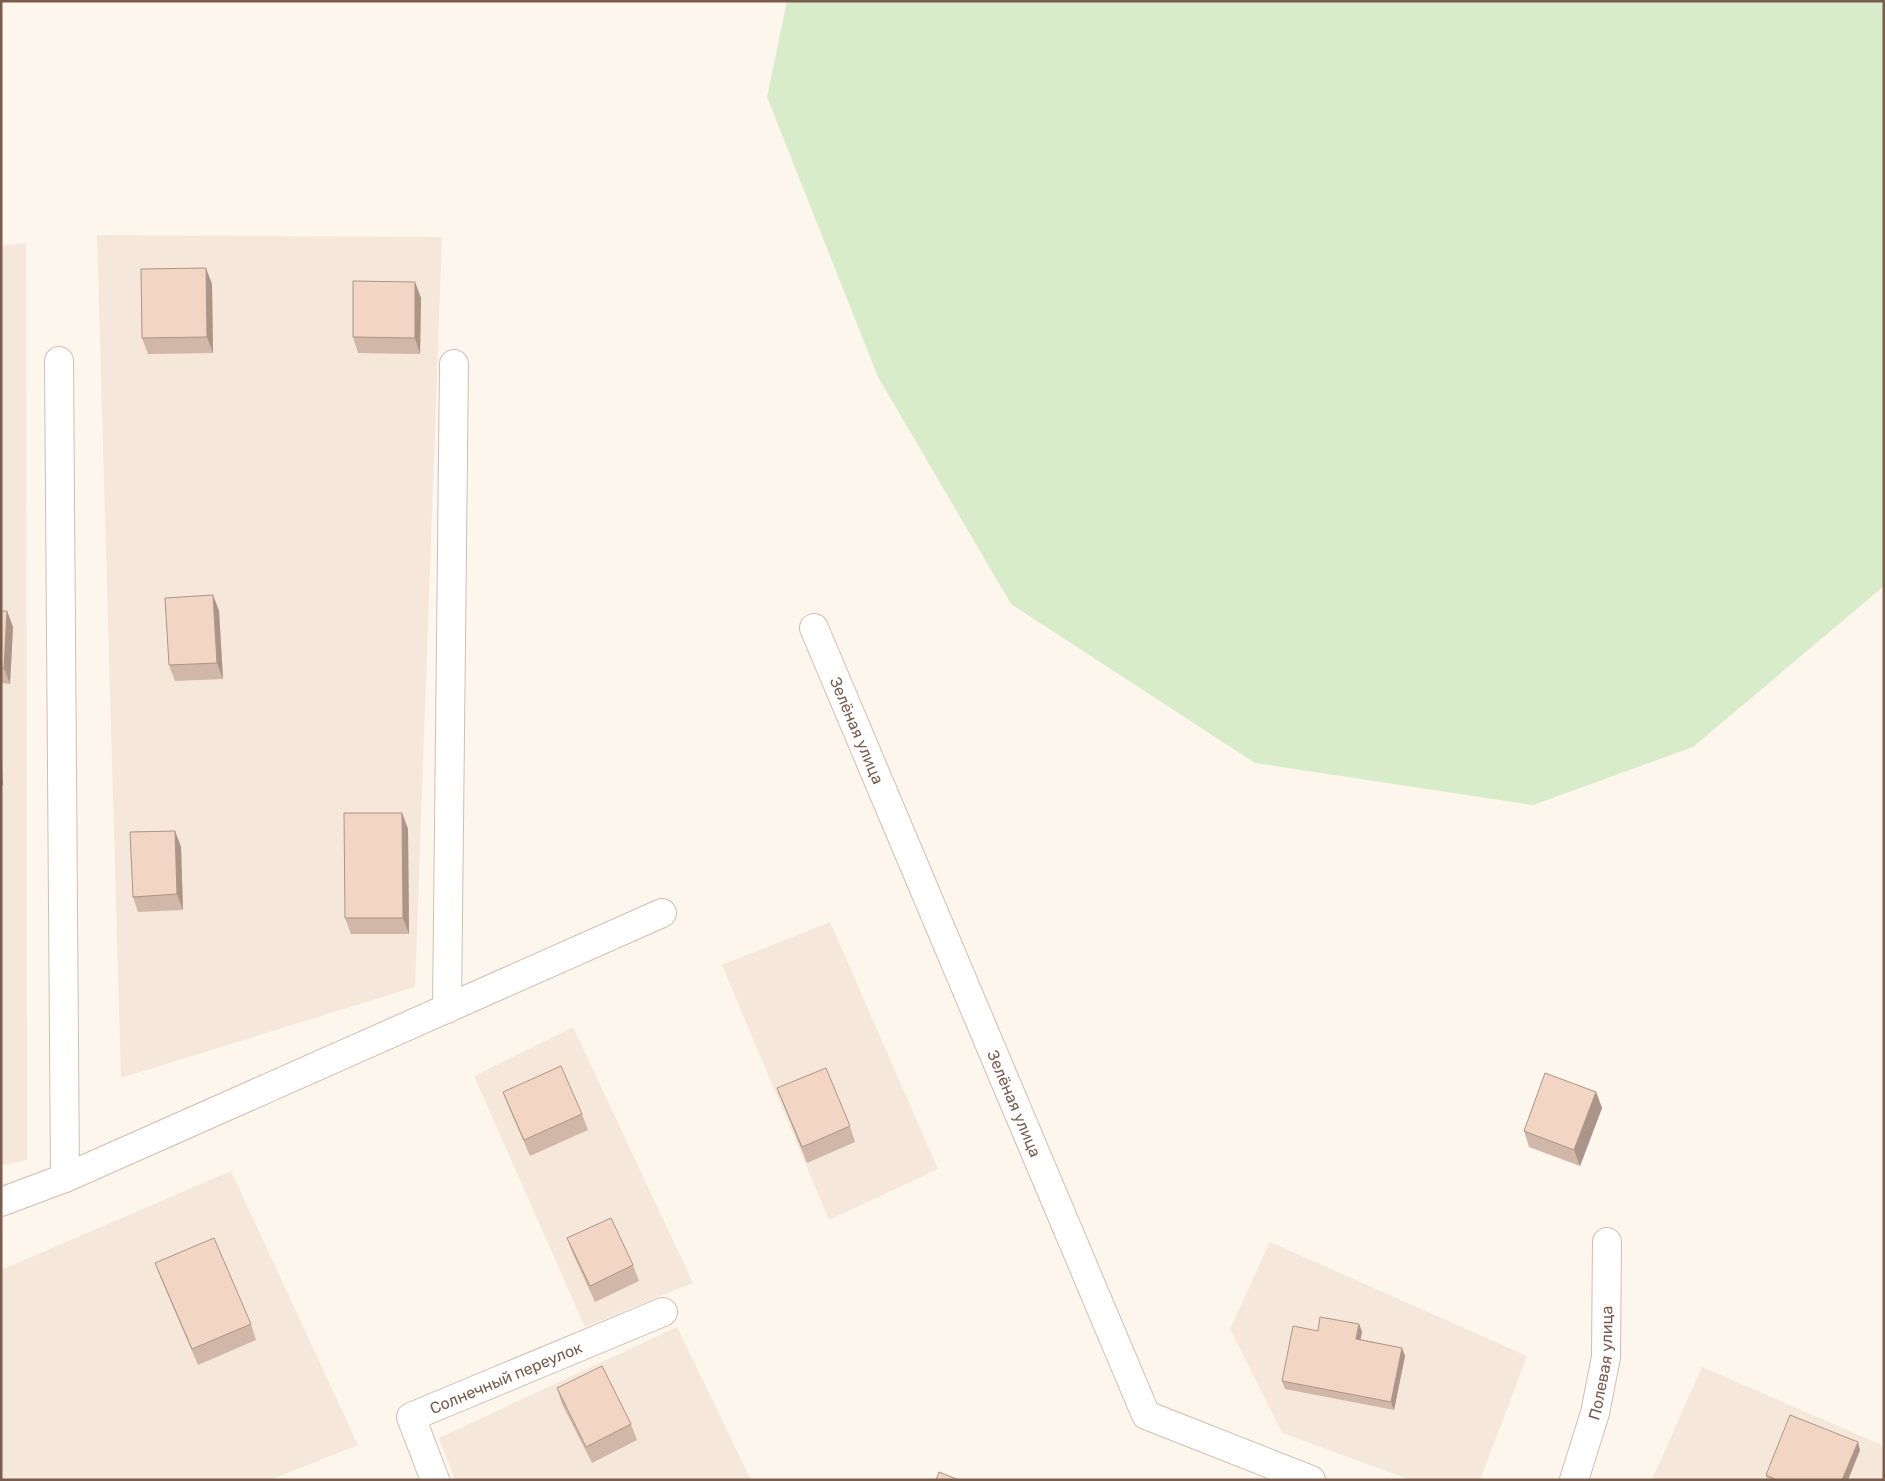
<svg xmlns="http://www.w3.org/2000/svg" width="1885" height="1481" viewBox="0 0 1885 1481" font-family="Rubik,sans-serif">
<style>
.residential{fill:#f5e8da}
.green{fill:#d8ecc9}
.lines{fill:none;stroke-linecap:round;stroke-linejoin:round}
.street-casing{stroke:#d1beb0;stroke-width:30}
.street{stroke:#fff;stroke-width:28}
.wall{fill:#d1b7a8}
.shaded-wall{fill:#aa9588}
.building{fill:#f3d5c3;stroke:#aa9588}
.labels{text-anchor:middle;dominant-baseline:central;stroke-width:4;stroke-linejoin:round;paint-order:stroke}
.street-label{font-size:16px;fill:#7a5c4d;stroke:#fffaf3}
</style>
<rect width="100%" height="100%" fill="#fdf6ec"/>
<!-- residential -->
<g class="residential">
<path d="M97,235l345,2 -27,750 -294,91z"/>
<path d="M26,243l1,917 -26,6v-920z"/>
<path d="M830,922l108,247 -109,51 -107,-255z"/>
<path d="M573,1027l120,256 -108,44 -111,-251z"/>
<path d="M231,1171l127,274 -88,35h-269v-210z"/>
<path d="M1270,1242l257,114 -47,124h-69l-129,-47 -52,-104z"/>
<path d="M677,1327l74,153h-296l-16,-42z"/>
<path d="M1702,1367l182,79v34h-232z"/>
</g>
<!-- green -->
<path class="green" d="M787,1h1097v585l-191,161 -160,58 -278,-42 -244,-159 -133,-227 -111,-280z"/>
<g class="lines">
<defs>
<g id="street">
<path d="M59,361l6,817"/>
<path id="s1" d="M814,628l332,787 165,65"/>
<path d="M447,1009l7,-645"/>
<path d="M1,1202l64,-24 597,-265"/>
<path id="s2" d="M435,1480l-24,-63 252,-105"/>
<path id="s3" d="M1574,1480l21,-67 11,-56 1,-115"/>
</g>
</defs>
<!-- street casing -->
<use href="#street" class="street-casing"/>
<!-- street -->
<use href="#street" class="street"/>
</g>
<!-- wall -->
<g class="wall">
<path d="M415,282l6,16 -1,56 -62,-1 -5,-16z"/>
<path d="M212,284l1,69 -65,1 -6,-16z"/>
<path d="M213,595l6,16 4,68 -48,2 -6,-16z"/>
<path d="M1,611h6l6,16 -3,57 -9,-1z"/>
<path d="M402,813l6,16 1,105h-58l-6,-16z"/>
<path d="M175,831l6,16 2,63 -45,2 -5,-15z"/>
<path d="M777,1088l73,38 5,16 -48,21 -24,-59z"/>
<path d="M503,1092l79,22 6,16 -58,26 -21,-48z"/>
<path d="M1596,1092l6,16 -22,58 -51,-19 -5,-16z"/>
<path d="M567,1238l66,27 6,16 -44,21 -22,-48z"/>
<path d="M155,1263l96,61 5,16 -58,25 -37,-86z"/>
<path d="M1359,1324l3,8 -2,7 42,9 3,8 -11,54 -109,-21 -3,-8z"/>
<path d="M557,1388l74,36 6,16 -45,23 -30,-59z"/>
<path d="M1860,1450l-12,30h-81l-1,-5z"/>
</g>
<!-- shaded-wall -->
<g class="shaded-wall">
<path d="M206,268l6,16 1,69 -6,-16z"/>
<path d="M415,282l6,16 -1,56 -5,-16z"/>
<path d="M213,595l6,16 4,68 -6,-16z"/>
<path d="M7,611l6,16 -3,57 -6,-16z"/>
<path d="M1,744l2,42 -2,-4z"/>
<path d="M402,813l6,16 1,105 -6,-16z"/>
<path d="M175,831l6,16 2,63 -6,-16z"/>
<path d="M1,939l1,3 -1,47z"/>
<path d="M1596,1092l6,16 -22,58 -6,-16z"/>
<path d="M1359,1324l3,8 -3,15 -3,-8z"/>
<path d="M1402,1348l3,8 -11,54 -3,-8z"/>
<path d="M1858,1442l2,8 -12,30h-6z"/>
</g>
<!-- building -->
<g class="building">
<path d="M206,268l1,69 -65,1 -1,-69z"/>
<path d="M353,281l62,1v56l-62,-1z"/>
<path d="M213,595l4,68 -48,2 -4,-67z"/>
<path d="M1,611h6l-3,57h-3z"/>
<path d="M344,813h58l1,105h-58z"/>
<path d="M175,831l2,63 -44,3 -3,-65z"/>
<path d="M561,1066l21,48 -58,26 -21,-48z"/>
<path d="M826,1068l24,58 -48,21 -25,-59z"/>
<path d="M1545,1073l51,19 -22,58 -50,-19z"/>
<path d="M611,1218l22,47 -43,21 -23,-48z"/>
<path d="M214,1238l37,86 -59,25 -37,-86z"/>
<path d="M1320,1317l39,7 -3,15 46,9 -11,54 -109,-21 11,-55 25,5z"/>
<path d="M602,1366l29,58 -45,23 -29,-59z"/>
<path d="M1790,1415l68,27 -16,38h-65l-11,-5z"/>
<path d="M939,1472l20,8h-23z"/>
</g>
<g class="labels">
<!-- street labels -->
<g class="street-label">
<text stroke="none"><textPath href="#s1" startOffset="111">Зелёная улица</textPath></text>
<text stroke="none"><textPath href="#s1" startOffset="516">Зелёная улица</textPath></text>
<text stroke="none"><textPath href="#s3" startOffset="121">Полевая улица</textPath></text>
<text stroke="none"><textPath href="#s2" startOffset="170">Солнечный переулок</textPath></text>
</g>
</g>
<!-- border -->
<rect width="1885" height="1481" fill="none" stroke="#7a5c4d" stroke-width="5"/>
</svg>
